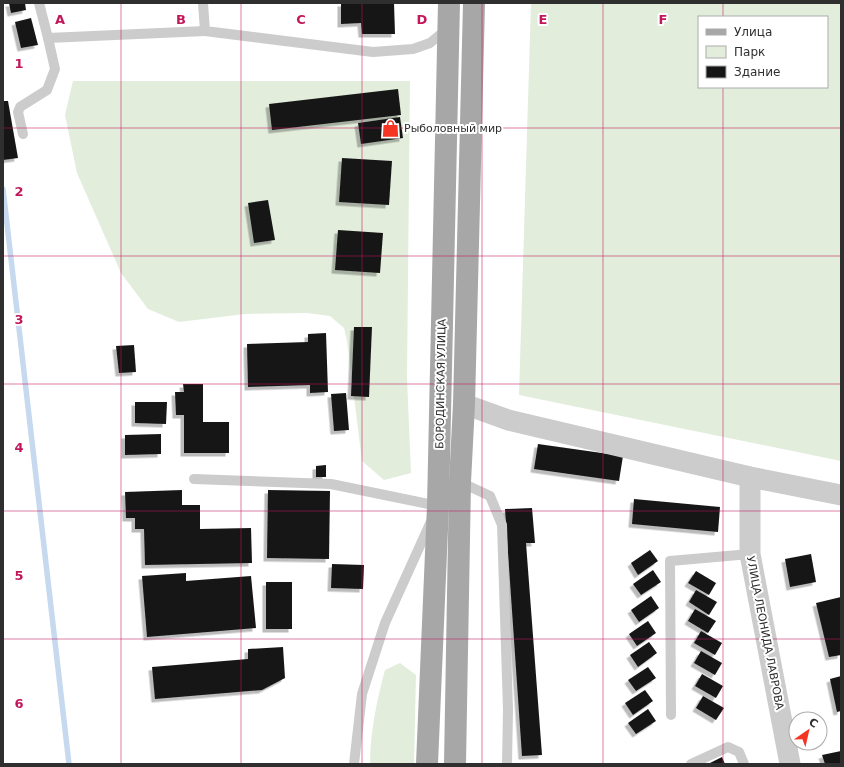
<svg xmlns="http://www.w3.org/2000/svg" width="844" height="767" viewBox="0 0 844 767" font-family="'DejaVu Sans',sans-serif">
<style>
.green{fill:#e2eddc;fill-rule:evenodd}
.lines{fill:none;stroke-linecap:round;stroke-linejoin:round}
.stream{stroke:#c6d9ef;stroke-width:5.5}
.building{fill:#161616;filter:url(#shadow)}
.service{stroke:#ccc;stroke-width:10}
.minor{stroke:#ccc;stroke-width:21}
.primary{stroke:#a7a7a7;stroke-width:22}
.grid{fill:none;stroke:#c2185b;stroke-width:1;stroke-opacity:0.55}
.labels{text-anchor:middle;dominant-baseline:central;stroke-width:4;stroke-linejoin:round;paint-order:stroke}
.poi-label{font-size:11px;fill:#2f2f2f;stroke:#fff;text-anchor:start}
.street-label{font-size:11px;fill:#2f2f2f;stroke:#fff}
.grid-label{font-size:13px;text-anchor:middle;font-weight:bold;fill:#c2185b;stroke:#fff;stroke-width:4;stroke-linejoin:round;paint-order:stroke}
</style>
<defs>
<filter id="shadow"><feDropShadow dx="-3.5" dy="3.5" stdDeviation="0" flood-color="#0004"/></filter>
</defs>
<rect width="100%" height="100%" fill="#fff"/>
<!-- green -->
<g class="green">
<path d="M531,3h310v458l-322,-66zM699,17h128v70h-128z"/>
<path d="M73,81h337l-3,297 4,95 -27,7 -22,-19 -15,-120 -3,-13 -14,-12 -23,-3 -62,1 -66,8 -31,-13 -27,-36 -44,-100 -12,-58z"/>
<path d="M400,663l16,12 -2,89h-44c0,-32 7,-64 15,-94z"/>
</g>
<g class="lines">
<!-- stream -->
<path class="stream" d="M3,189l66,575"/>
</g>
<!-- building -->
<g class="building">
<path d="M9,3h16l1,7 -15,3z"/>
<path d="M341,3h53l1,31h-33l-1,-11 -20,1z"/>
<path d="M31,18l7,27 -17,3 -6,-26z"/>
<path d="M398,89l3,26 -129,15 -3,-26z"/>
<path d="M3,101h5l10,57 -15,2z"/>
<path d="M400,117l3,21 -42,6 -3,-21z"/>
<path d="M342,158l50,3 -3,44 -50,-3z"/>
<path d="M268,200l7,40 -21,3 -6,-40z"/>
<path d="M338,230l45,3 -3,40 -45,-3z"/>
<path d="M354,327h18l-3,70 -18,-1z"/>
<path d="M326,333l2,59 -18,1v-8l-62,2 -1,-43 61,-2v-8z"/>
<path d="M134,345l2,27 -17,1 -3,-27z"/>
<path d="M183,384h20v38h26v31h-45v-38h-8l-1,-23h9z"/>
<path d="M346,393l3,37 -15,1 -3,-37z"/>
<path d="M135,402h32l-1,22 -31,-1z"/>
<path d="M161,434v20l-36,1v-20z"/>
<path d="M538,444l85,12 -4,25 -85,-12z"/>
<path d="M326,465v12h-10v-11z"/>
<path d="M182,490v15h18v24l51,-1 1,35 -107,2 -1,-36h-9v-11h-9l-1,-26z"/>
<path d="M268,490l62,1 -1,68 -62,-1z"/>
<path d="M634,499l86,8 -2,25 -86,-8z"/>
<path d="M532,508l3,35h-9l16,212 -20,1 -17,-247z"/>
<path d="M650,550l8,11 -20,14 -7,-12z"/>
<path d="M811,554l5,28 -26,5 -5,-28z"/>
<path d="M332,564l32,1 -1,24 -32,-1z"/>
<path d="M653,570l8,12 -20,13 -8,-11z"/>
<path d="M696,571l20,12 -7,12 -21,-12z"/>
<path d="M186,573v8l65,-5 5,52 -109,9 -5,-61z"/>
<rect x="266" y="582" width="26" height="47"/>
<path d="M696,590l21,12 -8,13 -20,-13z"/>
<path d="M651,596l8,12 -20,14 -8,-12z"/>
<path d="M841,597v58l-12,2 -13,-54z"/>
<path d="M695,609l21,12 -8,12 -20,-12z"/>
<path d="M648,621l8,12 -19,13 -8,-12z"/>
<path d="M701,631l21,12 -7,12 -21,-12z"/>
<path d="M649,642l8,11 -19,14 -8,-12z"/>
<path d="M283,647l2,31 -23,12 -107,9 -3,-32 96,-8v-10z"/>
<path d="M701,651l21,12 -7,12 -21,-12z"/>
<path d="M648,667l8,11 -20,13 -8,-11z"/>
<path d="M702,674l21,12 -7,12 -21,-12z"/>
<path d="M841,676v35l-4,1 -7,-33z"/>
<path d="M645,690l8,11 -20,14 -8,-12z"/>
<path d="M703,696l21,12 -8,12 -20,-12z"/>
<path d="M648,709l8,12 -20,13 -8,-11z"/>
<path d="M841,751v13h-16l-3,-9z"/>
<path d="M722,757l3,7h-17z"/>
</g>
<g class="lines">
<!-- service -->
<g class="service">
<path d="M39,3l9,35 157,-7"/>
<path d="M203,3l2,28 168,21 40,-3 17,-6 17,-14"/>
<path d="M23,134l-5,-22 2,-5 27,-17 8,-21 -7,-31"/>
<path d="M194,479l137,5 107,22 -53,117 -23,71 -8,70"/>
<path d="M460,482l30,14 12,29 6,184 -1,55"/>
<path d="M671,715l-1,-154 80,-7"/>
<path d="M691,764l37,-17 11,5 5,12"/>
</g>
<!-- minor -->
<g class="minor">
<path d="M464,404l44,16 242,57 91,18"/>
<path d="M750,477v77l40,210"/>
</g>
<!-- primary -->
<g class="primary">
<path d="M427,764l11,-258 11,-503"/>
<path d="M455,764l5,-282 4,-78 10,-401"/>
</g>
</g>
<!-- grid -->
<path class="grid" d="M121,3v761M241,3v761M362,3v761M482,3v761M603,3v761M723,3v14M723,87v677M3,128h838M3,256h838M3,384h838M3,511h838M3,639h838"/>
<!-- icons -->
<defs>
<symbol id="shop-bare" viewBox="-9 -9 18 18"><path d="M-5-2.5h2.3a2.7 3.5 0 0 1 5.4 0H5L5.5 6h-11ZM-1.5-2.5h3a1.5 2.3 0 0 0-3 0Z" fill="#f43523" stroke="#fff" stroke-width="2.5" paint-order="stroke"/></symbol>
</defs>
<g fill-rule="evenodd">
<use href="#shop-bare" x="378" y="116" width="25" height="25"/>
</g>
<g class="labels">
<!-- poi labels -->
<g class="poi-label">
<text x="404" y="128">Рыболовный мир</text>
</g>
<!-- street labels -->
<g class="street-label">
<text transform="translate(441 384) rotate(-89)">БОРОДИНСКАЯ УЛИЦА</text>
<text transform="translate(765 633) rotate(79)">УЛИЦА ЛЕОНИДА ЛАВРОВА</text>
</g>
</g>
<g class="grid-label">
<text x="60" y="24">A</text>
<text x="181" y="24">B</text>
<text x="301" y="24">C</text>
<text x="422" y="24">D</text>
<text x="543" y="24">E</text>
<text x="663" y="24">F</text>
<text x="19" y="68">1</text>
<text x="19" y="196">2</text>
<text x="19" y="324">3</text>
<text x="19" y="452">4</text>
<text x="19" y="580">5</text>
<text x="19" y="708">6</text>
</g>
<!-- border -->
<rect width="844" height="767" fill="none" stroke="#2f2f2f" stroke-width="8"/>
<!-- legend -->
<rect x="698" y="16" width="130" height="72" fill="#ffffff" stroke="#acacac"/>
<rect x="706" y="29" width="20" height="6" fill="#a7a7a7" stroke="#acacac"/>
<text x="734" y="36" font-size="12" fill="#2f2f2f">Улица</text>
<rect x="706" y="46" width="20" height="12" fill="#e2eddc" stroke="#acacac"/>
<text x="734" y="56" font-size="12" fill="#2f2f2f">Парк</text>
<rect x="706" y="66" width="20" height="12" fill="#161616" stroke="#acacac"/>
<text x="734" y="76" font-size="12" fill="#2f2f2f">Здание</text>
<!-- north arrow -->
<g transform="translate(808 731) rotate(34)"><circle r="19" fill="#ffffff" stroke="#acacac"/>
<path d="M0-3L7 15L0 10L-7 15Z" fill="#f43523"/>
<text y="-6" font-size="11" font-weight="bold" text-anchor="middle" fill="#2f2f2f">С</text>
</g>
</svg>
